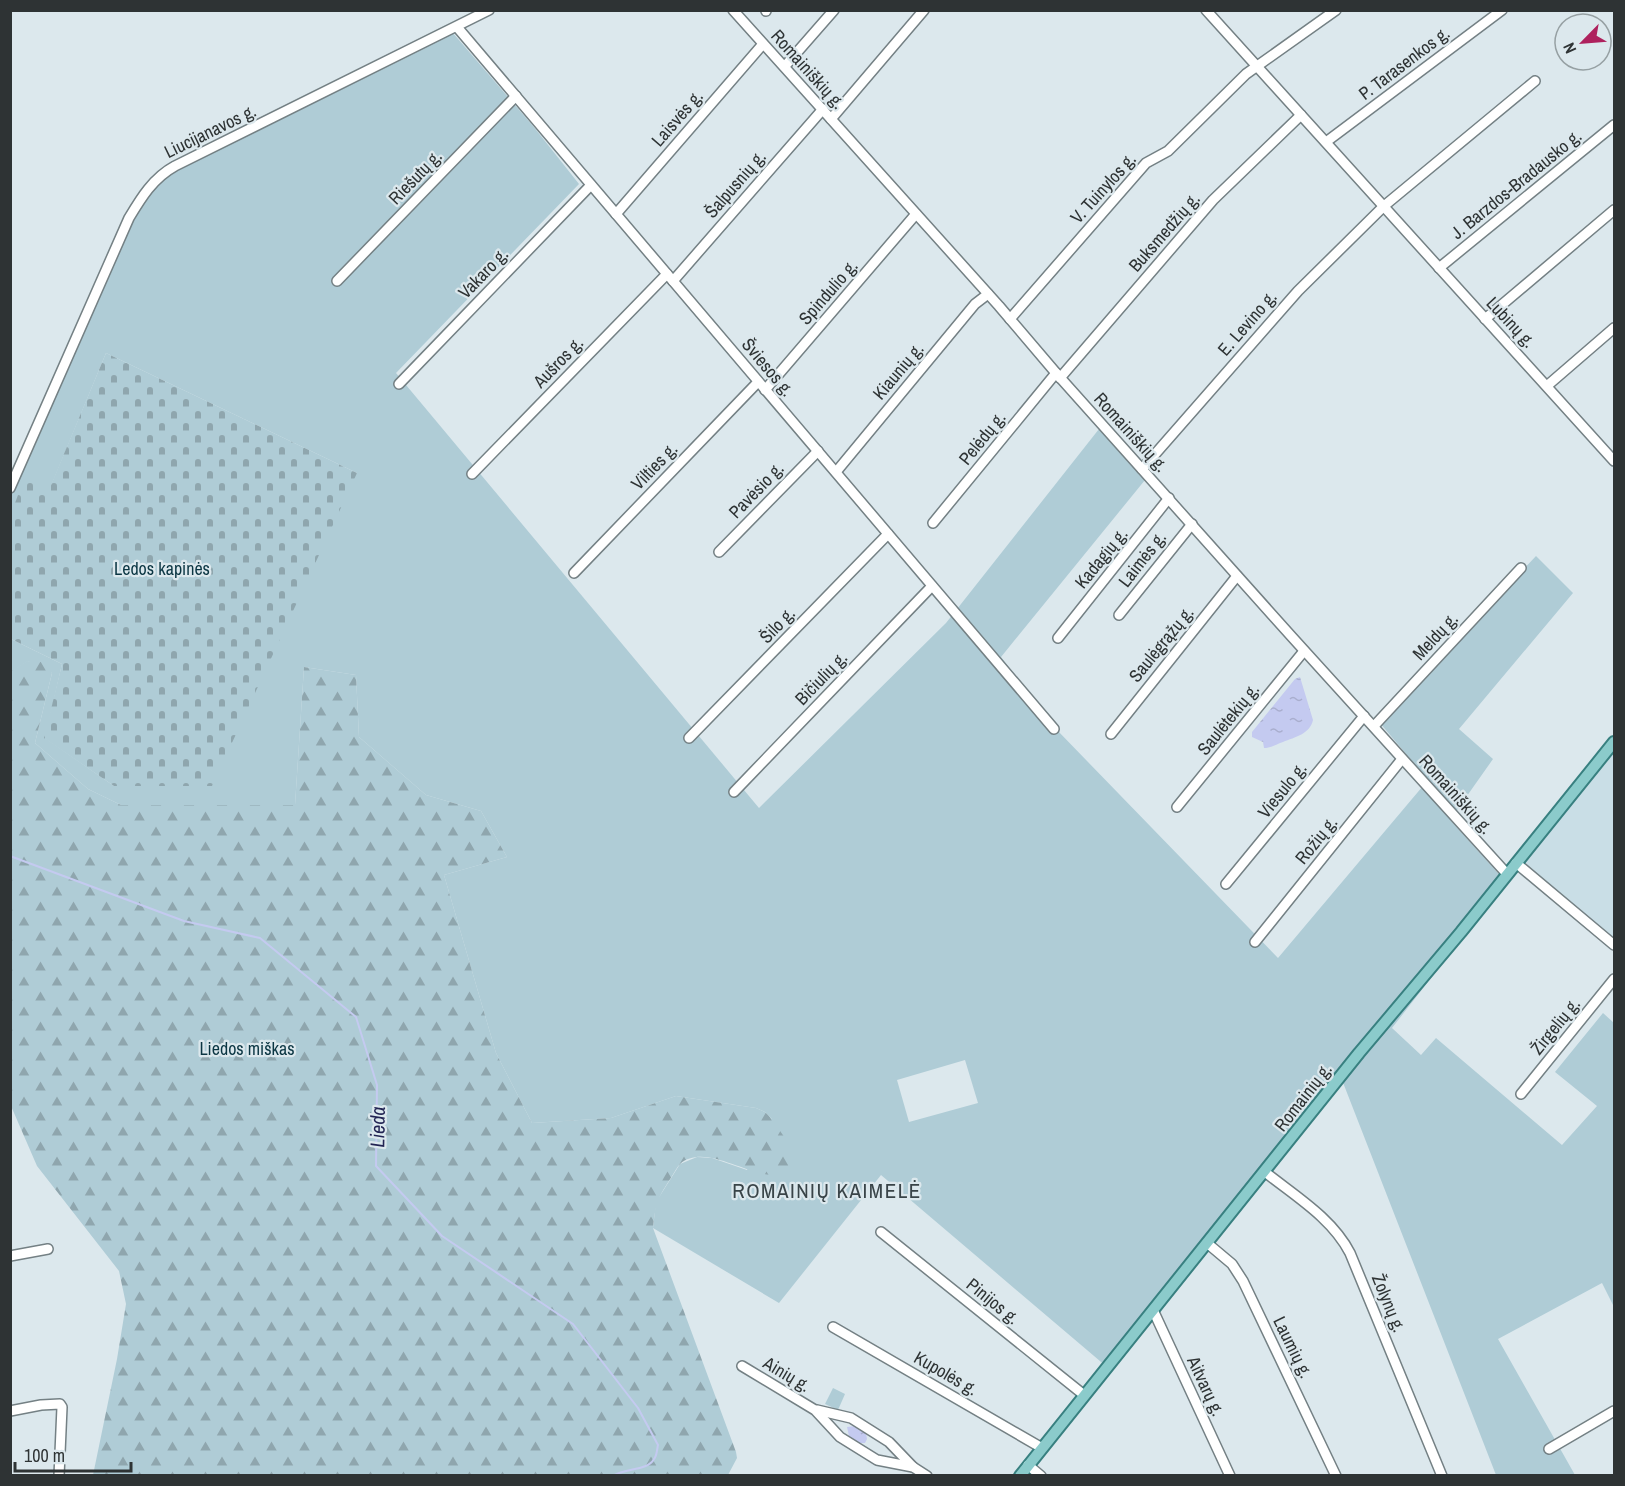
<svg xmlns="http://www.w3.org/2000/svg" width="1625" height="1486" viewBox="0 0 1625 1486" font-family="'Archivo Narrow',sans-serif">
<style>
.built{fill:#c9dee6}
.grass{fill:#afccd6;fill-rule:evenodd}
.forest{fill:url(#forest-firs)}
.cemetery{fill:url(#cemetery-stones)}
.water{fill:url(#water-ripples)}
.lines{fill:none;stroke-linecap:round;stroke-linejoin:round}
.stream{stroke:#c4caf0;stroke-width:2}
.minor-casing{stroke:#748084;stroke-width:12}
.major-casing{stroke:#388080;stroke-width:14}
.minor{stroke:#fff;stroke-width:9}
.major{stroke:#8bcbcb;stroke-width:10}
.labels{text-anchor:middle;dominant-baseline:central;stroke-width:4.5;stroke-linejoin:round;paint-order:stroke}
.street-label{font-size:18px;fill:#2e3334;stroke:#dce8ed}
.park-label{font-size:18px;fill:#0b3643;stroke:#dce8ed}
.water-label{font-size:20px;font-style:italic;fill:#222453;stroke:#dce8ed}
.quarter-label{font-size:21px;letter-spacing:1.5px;fill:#394448;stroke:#dce8ed}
</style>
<defs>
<pattern id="forest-firs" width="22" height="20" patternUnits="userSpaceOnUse" patternTransform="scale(1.5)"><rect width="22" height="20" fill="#afccd6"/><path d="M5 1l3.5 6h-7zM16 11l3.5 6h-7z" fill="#8fa6ae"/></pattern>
<pattern id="cemetery-stones" width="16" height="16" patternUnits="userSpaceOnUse" patternTransform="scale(1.5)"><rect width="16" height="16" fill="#afccd6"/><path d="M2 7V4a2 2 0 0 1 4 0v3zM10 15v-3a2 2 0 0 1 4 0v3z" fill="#8fa6ae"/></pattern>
<pattern id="water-ripples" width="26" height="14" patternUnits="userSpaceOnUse" patternTransform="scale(1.5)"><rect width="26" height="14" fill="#c4caf0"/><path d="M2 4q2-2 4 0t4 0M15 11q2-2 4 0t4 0" fill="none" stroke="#a9aece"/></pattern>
</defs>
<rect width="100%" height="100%" fill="#dce8ed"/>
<!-- built -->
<path class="built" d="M1614,749v190l-93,-76z"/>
<!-- grass -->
<g class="grass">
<path d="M446,25l87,101 46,58 -183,189 363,435 187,-185 153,-194 46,51 -144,177 55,72 222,229 150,-178 -48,-57 156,-167 37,37 -114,136 34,30 -43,61 56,62 -114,146 29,27 15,-17 126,107 35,-39 -42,-34 48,-59 11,10v284l-12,-24 -104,56 77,136h-79l-154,-395 -235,287 -226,-192 -102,128 -126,-75 3,-26 24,-38 17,-7 15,1 35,12 25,-51 -7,-7 -9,-4 -80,-12 -65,22 -79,5 -36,-70 -52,-178 63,-18 -26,-46 -55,-16 -67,-58 -3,-62 -52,-8 -9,138h-174l-33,-16 -53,-46 17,-70 -24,-12 -17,11v-33l51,25 -17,74 69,48 243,-313 -251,-120 -55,133 -40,28v-26l118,-270 28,-39zM965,1060l13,43 -69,19 -12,-42z"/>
<path d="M833,1388l12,6 -7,16 -13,-6z"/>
</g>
<!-- forest -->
<path class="forest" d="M27,661l15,1 10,11 -17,70 53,46 33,16h174l9,-138 52,8 3,62 67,58 55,16 26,46 -63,18 52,178 36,70 79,-5 65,-22 80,12 9,4 7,7 19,28v17l-3,9c-33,12 -80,-33 -108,-9 -3,3 -6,9 -8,12 -14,22 -16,25 -19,52l83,224 1,6 -9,17h-635l24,-116 9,-55 -7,-33 -82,-105 -26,-60 -1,-434z"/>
<!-- cemetery -->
<path class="cemetery" d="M106,353l251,120 -145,313h-98l-70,-48 18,-74 -51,-25v-125l14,-38 26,9z"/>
<!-- water -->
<g class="water">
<path d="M1300,677l13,43c-3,14 -18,17 -30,22 -7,2 -11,6 -19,6l-1,-6 -11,-5v-5l43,-53z"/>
<path d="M855,1426l11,7 1,6 -2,4h-6l-10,-7 -2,-9z"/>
</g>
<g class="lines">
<!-- stream -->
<path class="stream" d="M10,856l174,65 76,17 96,79 21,68 -1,81 66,70 131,88 65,84 20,37c-1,4 -1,11 -4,14 -6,12 -30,9 -41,17"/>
<defs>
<g id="minor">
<path d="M733,10l266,296 57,67 236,264 215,237"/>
<path d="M1206,10l408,451"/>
<path d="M766,11v-1"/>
<path d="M457,27l597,702"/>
<path d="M785,66l49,-56"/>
<path d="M831,119l93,-109"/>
<path d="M1326,142l176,-132"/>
<path d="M616,214l147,-170"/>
<path d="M1439,268l175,-143"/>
<path d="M337,281l179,-185"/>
<path d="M673,281l150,-172"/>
<path d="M1010,319l136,-156 22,-12 78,-77 90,-64"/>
<path d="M1485,319l129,-109"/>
<path d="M1060,378l153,-178 88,-85"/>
<path d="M399,384l192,-199"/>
<path d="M1548,385l66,-57"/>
<path d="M765,390l151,-176"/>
<path d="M1142,469l156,-178 86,-85 151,-125"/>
<path d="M836,472l139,-168 13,-10"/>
<path d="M472,474l195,-200"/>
<path d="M10,488l119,-270c12,-20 24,-40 46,-52l314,-156"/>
<path d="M933,523l123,-150"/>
<path d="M719,552l99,-101"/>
<path d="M574,573l184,-191"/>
<path d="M1119,615l73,-91"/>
<path d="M1058,638l111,-140"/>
<path d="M1374,726l147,-158"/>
<path d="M1111,734l126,-158"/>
<path d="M689,738l199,-204"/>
<path d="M734,792l198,-206"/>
<path d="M1177,807l127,-156"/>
<path d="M1516,863l98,82"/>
<path d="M1226,884l138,-168"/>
<path d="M1255,942l147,-183"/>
<path d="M1521,1094l93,-115"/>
<path d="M1265,1172c30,24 67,46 85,81l92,223"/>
<path d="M881,1232l203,163"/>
<path d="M1207,1243l25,21 11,17 93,195"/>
<path d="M10,1256l38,-7"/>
<path d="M1153,1310l77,166"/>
<path d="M833,1327l209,121"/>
<path d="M742,1366l73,44 25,27 37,23 36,7 14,9"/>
<path d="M817,1410l34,8 38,24 24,25"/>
<path d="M10,1411l31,-6 19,-1 2,3 -3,69"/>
<path d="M1549,1449l65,-38"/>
<path d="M1028,1465l13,11"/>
</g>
<path id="major" d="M1020,1476l339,-423 102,-121 153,-190"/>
</defs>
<!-- minor casing -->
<use href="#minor" class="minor-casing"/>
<!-- major casing -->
<use href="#major" class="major-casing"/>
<!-- minor -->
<use href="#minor" class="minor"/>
<!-- major -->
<use href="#major" class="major"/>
</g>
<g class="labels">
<!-- street labels -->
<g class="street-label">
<text transform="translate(1404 63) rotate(-37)">P. Tarasenkos g.</text>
<text transform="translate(808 69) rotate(48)">Romainiškių g.</text>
<text transform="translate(677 118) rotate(-49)">Laisvės g.</text>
<text transform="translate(210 131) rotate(-26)">Liucijanavos g.</text>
<text transform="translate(415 177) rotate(-46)">Riešutų g.</text>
<text transform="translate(735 184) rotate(-49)">Šalpusnių g.</text>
<text transform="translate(1516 184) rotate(-39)">J. Barzdos-Bradausko g.</text>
<text transform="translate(1103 188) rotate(-48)">V. Tuinylos g.</text>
<text transform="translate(1164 232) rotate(-49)">Buksmedžių g.</text>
<text transform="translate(483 273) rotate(-46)">Vakaro g.</text>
<text transform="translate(828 292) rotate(-49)">Spindulio g.</text>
<text transform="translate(1511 322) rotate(47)">Lubinų g.</text>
<text transform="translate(1247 323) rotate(-49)">E. Levino g.</text>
<text transform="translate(558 362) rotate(-46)">Aušros g.</text>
<text transform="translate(768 367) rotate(50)">Šviesos g.</text>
<text transform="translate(898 371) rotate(-50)">Kiaunių g.</text>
<text transform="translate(1131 432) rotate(48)">Romainiškių g.</text>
<text transform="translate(982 438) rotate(-51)">Pelėdų g.</text>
<text transform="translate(654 466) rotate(-46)">Vilties g.</text>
<text transform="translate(756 490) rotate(-46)">Pavėsio g.</text>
<text transform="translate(1101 558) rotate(-51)">Kadagių g.</text>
<text transform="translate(1142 559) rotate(-52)">Laimės g.</text>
<text transform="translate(777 625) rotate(-46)">Šilo g.</text>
<text transform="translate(1435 636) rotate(-47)">Meldų g.</text>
<text transform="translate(1161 644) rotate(-51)">Saulėgrąžų g.</text>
<text transform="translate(821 678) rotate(-46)">Bičiulių g.</text>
<text transform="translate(1228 719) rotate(-51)">Saulėtekių g.</text>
<text transform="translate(1282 790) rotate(-51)">Viesulo g.</text>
<text transform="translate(1456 794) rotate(48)">Romainiškių g.</text>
<text transform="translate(1316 840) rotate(-51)">Rožių g.</text>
<text transform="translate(1555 1026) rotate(-51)">Žirgelių g.</text>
<text transform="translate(1303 1097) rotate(-52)">Romainių g.</text>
<text transform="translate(993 1301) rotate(39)">Pinijos g.</text>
<text transform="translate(1389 1303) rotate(68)">Žolynų g.</text>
<text transform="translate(1293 1347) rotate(64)">Laumių g.</text>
<text transform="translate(946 1373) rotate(30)">Kupolės g.</text>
<text transform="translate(787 1374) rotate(31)">Ainių g.</text>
<text transform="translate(1206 1386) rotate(65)">Aitvarų g.</text>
</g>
<!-- park labels -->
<g class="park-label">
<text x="162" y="568">Ledos kapinės</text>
<text x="247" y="1048">Liedos miškas</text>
</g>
<!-- water labels -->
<g class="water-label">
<text transform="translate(377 1127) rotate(-89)">Lieda</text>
</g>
<!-- quarter labels -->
<g class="quarter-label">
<text x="827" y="1190">ROMAINIŲ KAIMELĖ</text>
</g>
</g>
<!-- border -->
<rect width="1625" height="1486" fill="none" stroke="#2e3334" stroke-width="24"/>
<!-- north arrow -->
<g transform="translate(1583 42) rotate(245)"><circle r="28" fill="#dce8ed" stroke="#96a0a3" stroke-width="1.5"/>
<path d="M0-4.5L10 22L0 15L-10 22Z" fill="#ae215d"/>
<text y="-9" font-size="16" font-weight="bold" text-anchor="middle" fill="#2e3334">N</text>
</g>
<!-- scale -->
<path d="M15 1462v9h116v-9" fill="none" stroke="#2e3334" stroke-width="3"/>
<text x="24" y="1462" font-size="18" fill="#2e3334" stroke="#dce8ed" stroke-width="4.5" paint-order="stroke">100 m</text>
</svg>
